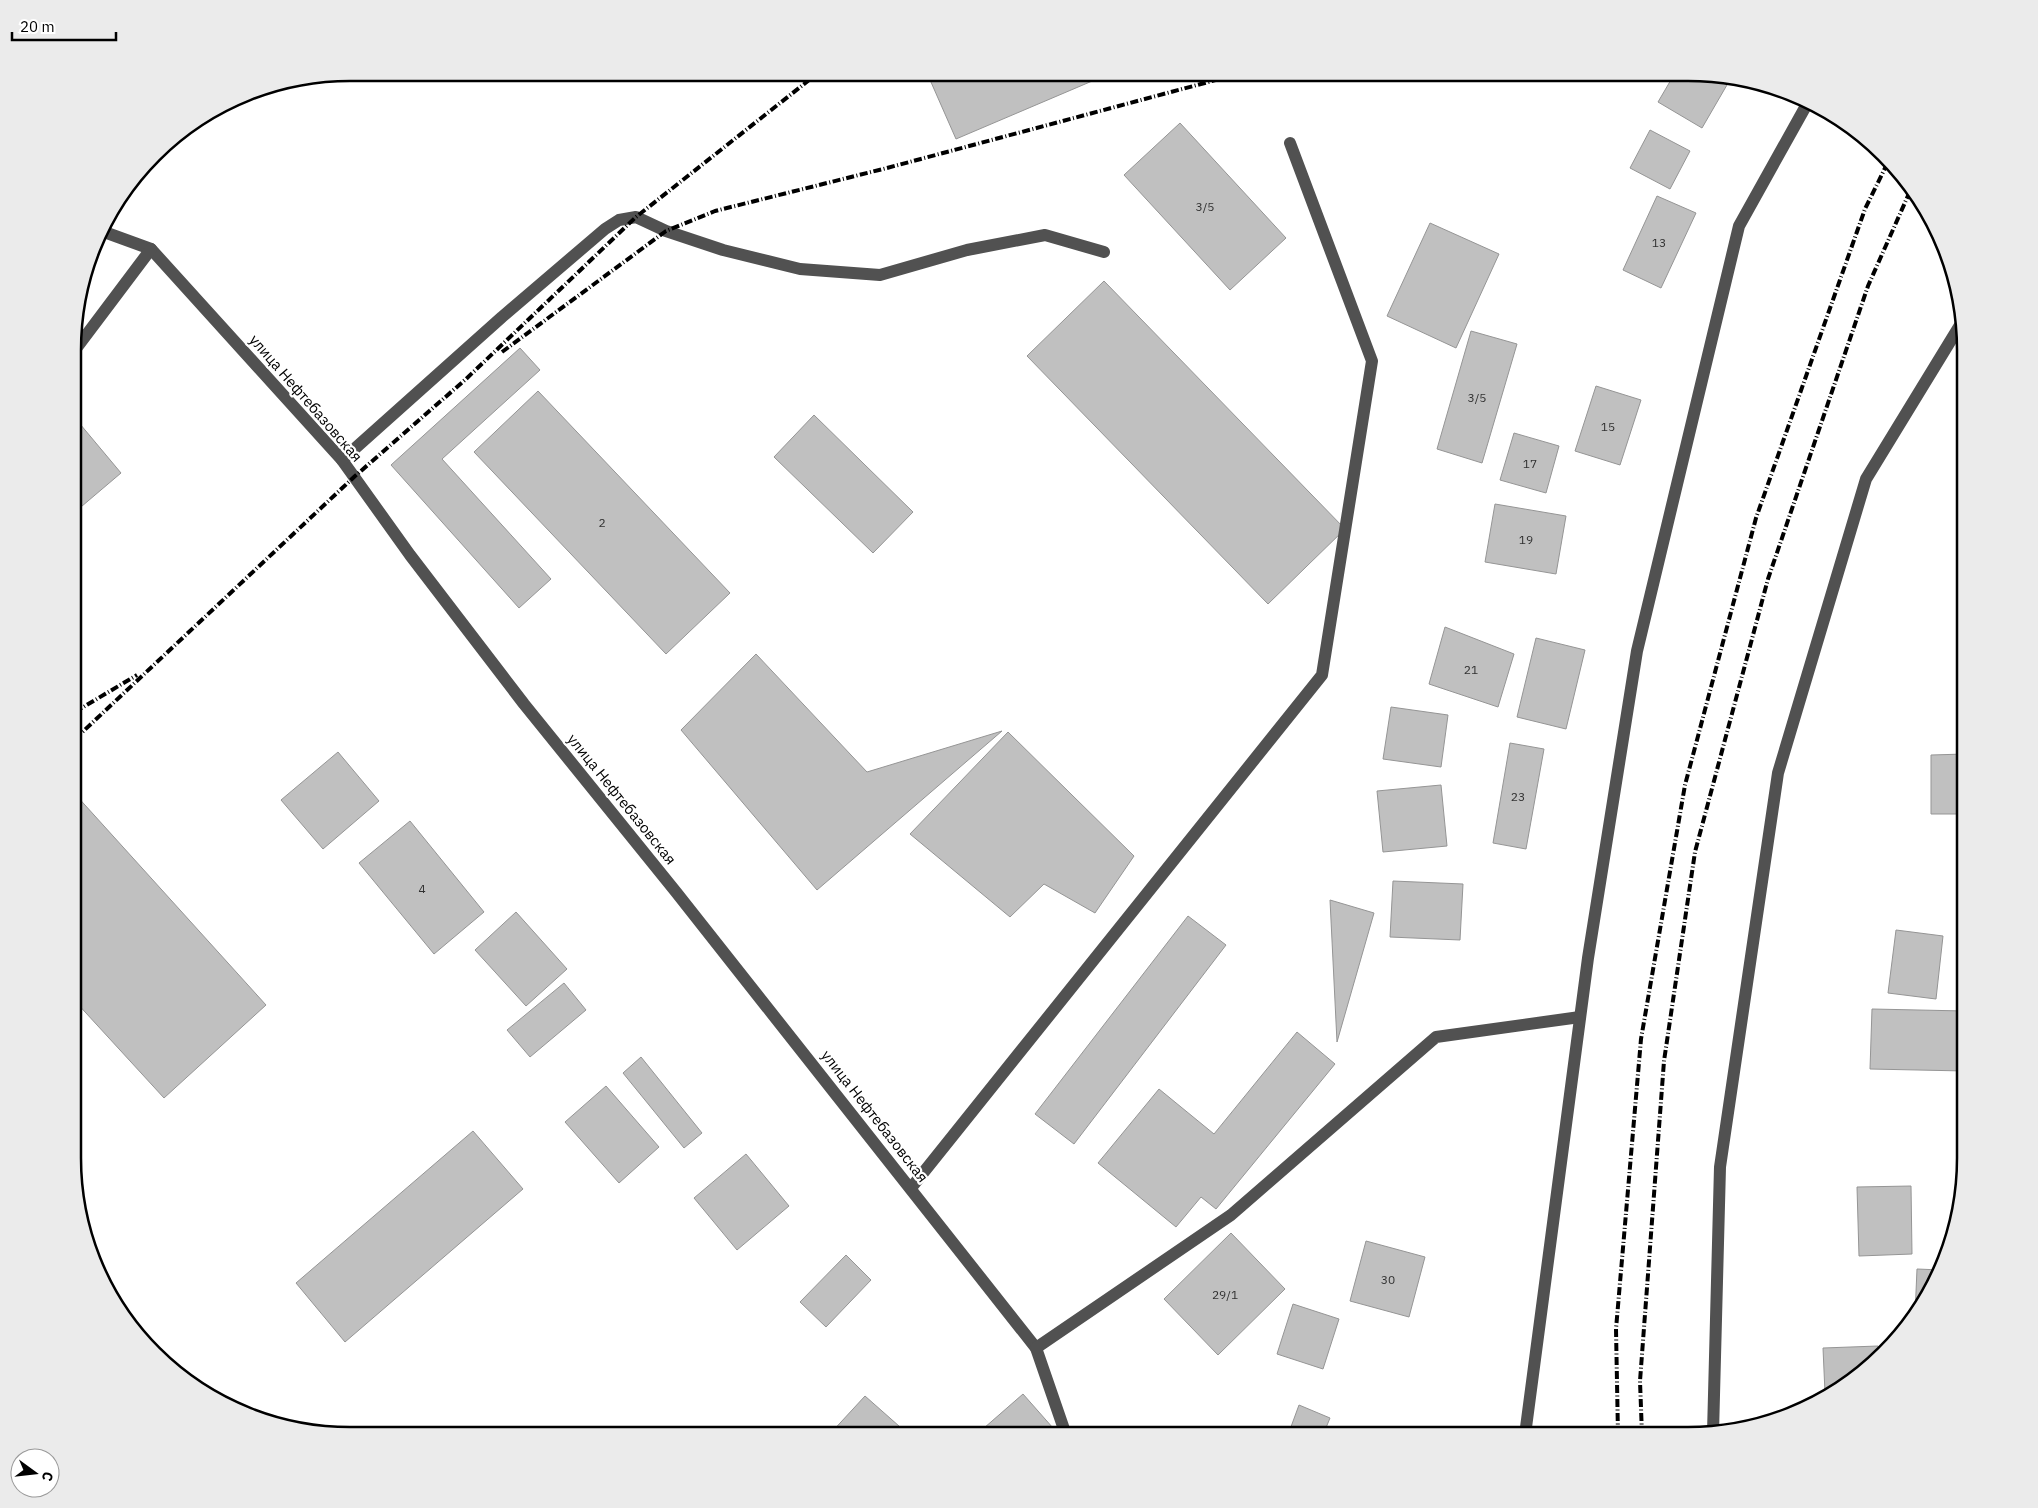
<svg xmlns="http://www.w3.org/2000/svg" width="2038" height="1508" viewBox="0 0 2038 1508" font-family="'IBM Plex Sans',sans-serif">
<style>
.building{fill:#c0c0c0;stroke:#959595}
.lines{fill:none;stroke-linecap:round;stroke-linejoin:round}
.minor{stroke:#515151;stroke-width:12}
.rail{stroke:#000;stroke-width:4;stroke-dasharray:8 2.5 1 2.5;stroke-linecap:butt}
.labels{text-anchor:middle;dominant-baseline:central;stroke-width:4.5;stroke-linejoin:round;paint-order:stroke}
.number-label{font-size:12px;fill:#303030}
.street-label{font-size:15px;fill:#000;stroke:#fff}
.rim{fill:none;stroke:#000;stroke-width:2.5}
</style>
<rect width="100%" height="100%" fill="#fff"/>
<!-- building -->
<g class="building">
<path d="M927,73h184l-155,66z"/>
<path d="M1675,73h31l25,5 -29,50 -44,-26z"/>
<path d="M1180,123l106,115 -56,52 -106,-115z"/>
<path d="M1650,130l40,21 -20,38 -40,-21z"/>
<path d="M1657,196l39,17 -35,75 -38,-18z"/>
<path d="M1430,223l69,31 -43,94 -69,-32z"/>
<path d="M1104,281l241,248 -77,75 -241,-248z"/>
<path d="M1471,331l46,13 -35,119 -45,-14z"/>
<path d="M520,348l20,22 -98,89 109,120 -32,29 -128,-143z"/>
<path d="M1596,386l45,14 -21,65 -45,-14z"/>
<path d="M538,391l192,202 -64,61 -192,-202z"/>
<path d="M814,415l99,97 -40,41 -99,-96z"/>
<path d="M80,424l41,49 -46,39v-84z"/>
<path d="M1514,433l45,13 -13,47 -46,-13z"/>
<path d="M1495,504l71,12 -10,58 -71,-12z"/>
<path d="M1445,627l69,27 -16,53 -69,-23z"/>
<path d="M1536,638l49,12 -19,79 -49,-12z"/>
<path d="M756,654l111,118 135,-41 -185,159 -136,-160z"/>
<path d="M1391,707l57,8 -7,52 -58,-8z"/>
<path d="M1008,732l126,124 -39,57 -51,-29 -34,33 -100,-83z"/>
<path d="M1510,743l34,6 -18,100 -33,-6z"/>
<path d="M338,752l41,49 -56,48 -42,-49z"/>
<path d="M1965,754v60h-34v-59z"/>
<path d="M1441,785l6,61 -64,6 -6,-61z"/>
<path d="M75,794l191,211 -102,93 -89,-97z"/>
<path d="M410,821l74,91 -50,42 -75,-91z"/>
<path d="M1393,881l70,3 -3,56 -70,-3z"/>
<path d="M1330,900l44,13 -37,129z"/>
<path d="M516,912l51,57 -41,37 -51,-56z"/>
<path d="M1188,916l38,29 -152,199 -39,-30z"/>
<path d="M1896,930l47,6 -7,63 -48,-6z"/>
<path d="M564,983l22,27 -56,47 -23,-27z"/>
<path d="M1872,1009l93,2v60l-95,-2z"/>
<path d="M1297,1032l38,32 -119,145 -15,-12 -25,30 -78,-64 61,-74 55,45z"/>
<path d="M641,1057l61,76 -18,15 -61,-75z"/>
<path d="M606,1086l53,61 -40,36 -54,-61z"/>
<path d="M473,1131l50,58 -178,153 -49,-59z"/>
<path d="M746,1154l43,52 -52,44 -43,-52z"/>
<path d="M1911,1186l1,68 -53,2 -2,-69z"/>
<path d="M1231,1233l54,56 -67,66 -54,-56z"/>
<path d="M1366,1241l59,16 -16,60 -59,-16z"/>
<path d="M846,1255l25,25 -45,47 -26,-25z"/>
<path d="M1917,1269l24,1 -26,45z"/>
<path d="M1293,1304l46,15 -16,50 -46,-15z"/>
<path d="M1878,1346l1,10 -22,22 -23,14 -9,1 -2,-45z"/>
<path d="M1023,1394l30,34 -8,7h-69z"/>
<path d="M865,1396l43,38 -1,1h-78z"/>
<path d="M1299,1405l31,13 -7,17h-35z"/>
</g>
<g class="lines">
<!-- minor -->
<g class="minor">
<path d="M100,233h7l44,16 191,211 68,95 114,149 152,188 360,456 30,87"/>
<path d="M75,350l76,-101"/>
<path d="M342,460l160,-143 103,-88 14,-9 17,-3 30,14 57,19 77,19 80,6 87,-25 78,-15 59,17"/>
<path d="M911,1188l411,-513 50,-314 -82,-218"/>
<path d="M1036,1348l195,-133 205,-178 144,-20"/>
<path d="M1713,1433l7,-266 58,-394 88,-294 96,-157"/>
<path d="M1525,1435l63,-477 49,-307 102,-425 68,-122"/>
</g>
<!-- rail -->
<g class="rail">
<path d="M502,352l164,-121 49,-20 172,-43 355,-95"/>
<path d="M75,712l62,-37"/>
<path d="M75,739l279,-262 112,-98 170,-162 182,-144"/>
<path d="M1618,1435l-2,-106 25,-290 44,-254 71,-267 109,-309 24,-49"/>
<path d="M1642,1435l-2,-54 24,-320 31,-209 73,-273 100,-293 43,-97"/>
</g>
</g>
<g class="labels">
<!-- number labels -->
<g class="number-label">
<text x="1205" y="206">3/5</text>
<text x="1659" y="242">13</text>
<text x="1477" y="397">3/5</text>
<text x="1608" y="426">15</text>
<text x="1530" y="463">17</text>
<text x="602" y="522">2</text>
<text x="1526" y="539">19</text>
<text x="1471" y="669">21</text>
<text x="1518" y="796">23</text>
<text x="422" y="888">4</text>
<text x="1388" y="1279">30</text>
<text x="1225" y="1294">29/1</text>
</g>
<!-- street labels -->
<g class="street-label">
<text transform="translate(306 398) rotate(49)">улица Нефтебазовская</text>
<text transform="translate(622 799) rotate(51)">улица Нефтебазовская</text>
<text transform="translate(875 1116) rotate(52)">улица Нефтебазовская</text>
</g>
</g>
<!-- crop -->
<path d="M0 0H2038V1508H0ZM350 81H1688A269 269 0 0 1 1957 350V1158A269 269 0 0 1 1688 1427H350A269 269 0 0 1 81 1158V350A269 269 0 0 1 350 81Z" fill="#ebebeb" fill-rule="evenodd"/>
<path class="rim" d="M350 81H1688A269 269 0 0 1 1957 350V1158A269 269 0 0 1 1688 1427H350A269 269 0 0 1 81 1158V350A269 269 0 0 1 350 81Z"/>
<!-- north arrow -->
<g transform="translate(35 1473) rotate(105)"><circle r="24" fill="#ffffff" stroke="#999999"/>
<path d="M0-4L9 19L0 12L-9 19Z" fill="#000000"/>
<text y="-8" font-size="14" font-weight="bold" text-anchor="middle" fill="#000000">С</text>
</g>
<!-- scale -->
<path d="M12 32v8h104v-8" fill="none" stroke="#000000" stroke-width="2.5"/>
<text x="20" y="32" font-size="15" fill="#000000" stroke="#ffffff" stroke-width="4" paint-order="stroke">20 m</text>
</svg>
